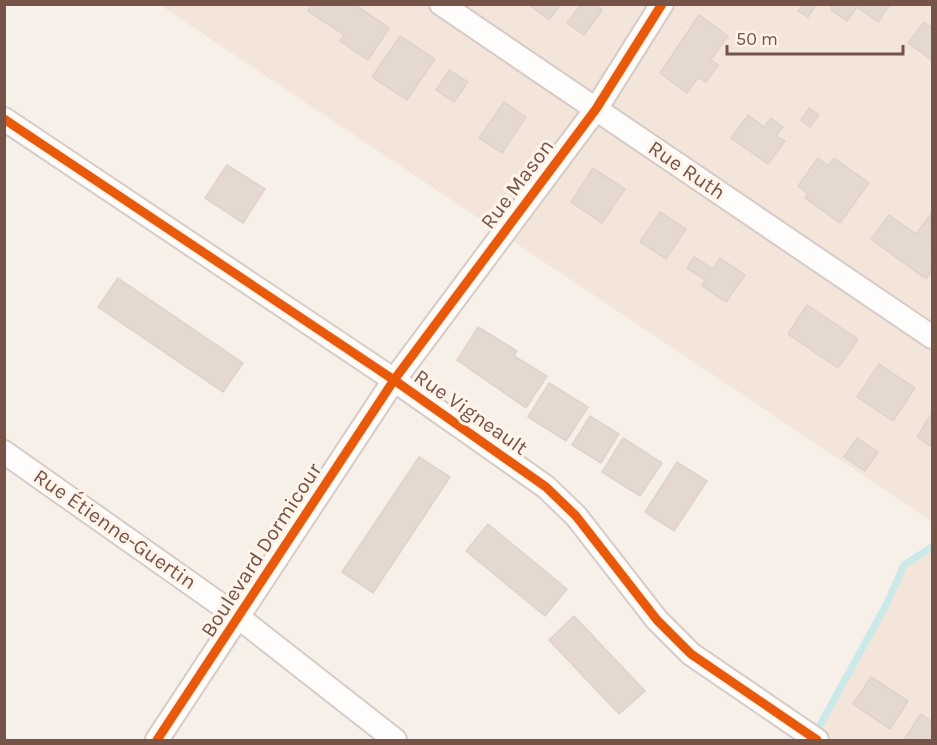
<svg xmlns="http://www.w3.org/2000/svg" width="937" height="745" viewBox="0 0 937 745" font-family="Karla,sans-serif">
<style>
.residential{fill:#f3e5d9}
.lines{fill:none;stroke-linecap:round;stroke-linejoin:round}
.stream{stroke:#cae9e8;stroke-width:7}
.building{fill:#e4d8d0;stroke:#e0d2cb;stroke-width:1.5}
.minor-casing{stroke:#d6cbc6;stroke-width:26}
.minor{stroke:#fefdfc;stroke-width:22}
.cycleway-casing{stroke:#fff4ea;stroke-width:13}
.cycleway{stroke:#e8590c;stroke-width:9}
.labels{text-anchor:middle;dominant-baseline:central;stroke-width:6;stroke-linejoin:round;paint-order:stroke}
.street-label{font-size:21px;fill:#765347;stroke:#fff4ea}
</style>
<rect width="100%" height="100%" fill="#f7f0e9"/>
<!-- residential -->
<g class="residential">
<path d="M160,5h772v517l-29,-20z"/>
<path d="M932,547v193h-121l76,-137 17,-38z"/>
</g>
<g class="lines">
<!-- stream -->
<path class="stream" d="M814,736l73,-133 17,-38 28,-18"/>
</g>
<!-- building -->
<g class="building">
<path d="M312,4h42l35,24 -21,32 -28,-19 4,-6 -36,-24z"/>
<path d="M528,4h33l-12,16z"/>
<path d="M581,4h14l7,6 -18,25 -17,-12z"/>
<path d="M803,4h14l-9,13 -10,-6z"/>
<path d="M829,4h61l-12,18 -21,-15 -10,14 -16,-11 1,-3z"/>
<path d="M699,15l29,21 -17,24 7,5 -12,17 -8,-5 -11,16 -27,-20z"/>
<path d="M924,22l8,6v32l-24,-17z"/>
<path d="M400,36l35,23 -28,41 -35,-23z"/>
<path d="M449,70l19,12 -14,20 -18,-12z"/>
<path d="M504,102l22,15 -24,36 -23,-15z"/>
<path d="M809,108l10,7 -9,12 -9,-7z"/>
<path d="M748,115l16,12 7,-9 12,9 -7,9 9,5 -17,23 -37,-26z"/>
<path d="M818,158l10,8 6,-8 35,25 -29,40 -35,-25 3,-4 -10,-8z"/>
<path d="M227,165l38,24 -22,34 -38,-25z"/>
<path d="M593,168l32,21 -23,34 -31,-21z"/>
<path d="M660,212l26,17 -20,30 -26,-17z"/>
<path d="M931,214l1,56 -6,9 -55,-40 18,-24 27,19z"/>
<path d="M694,257l19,12 7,-11 25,17 -19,27 -24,-16 3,-6 -18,-12z"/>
<path d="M118,278l125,85 -20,29 -125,-85z"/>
<path d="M807,305l51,34 -20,29 -50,-34z"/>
<path d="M478,327l39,24 -3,5 33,20 -21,32 -69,-48z"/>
<path d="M879,364l36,24 -22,33 -36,-24z"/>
<path d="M549,383l39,24 -22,34 -38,-24z"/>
<path d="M932,413v34l-15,-10z"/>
<path d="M590,416l29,18 -18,29 -29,-18z"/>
<path d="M623,438l39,25 -22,33 -38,-24z"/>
<path d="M857,438l21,14 -13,19 -21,-14z"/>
<path d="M419,457l31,20 -77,116 -31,-21z"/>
<path d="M677,462l30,19 -33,50 -29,-19z"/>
<path d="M488,524l79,65 -22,27 -79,-65z"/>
<path d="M574,616l71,75 -26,23 -70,-74z"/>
<path d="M871,677l37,24 -18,28 -37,-25z"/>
<path d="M921,714l11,8v18h-24l-3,-2z"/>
</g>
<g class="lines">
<defs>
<g id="minor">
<path d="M441,4l491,333"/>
<path d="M4,119l390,261 152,107 30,29 81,104 34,34 126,86"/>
<path d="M4,452l234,165 157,123"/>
<path d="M157,740l237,-360 202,-271 66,-105"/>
</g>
</defs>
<!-- minor casing -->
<use href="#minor" class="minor-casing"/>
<!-- minor -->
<use href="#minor" class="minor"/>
<defs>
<g id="cycleway">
<path d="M4,119l390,261 152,107 30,29 81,104 34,34 126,86"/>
<path d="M157,740l237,-360 202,-271 66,-105"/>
</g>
</defs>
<!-- cycleway casing -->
<use href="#cycleway" class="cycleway-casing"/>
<!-- cycleway -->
<use href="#cycleway" class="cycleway"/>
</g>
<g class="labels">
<!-- street labels -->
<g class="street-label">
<text transform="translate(687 170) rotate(34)">Rue Ruth</text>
<text transform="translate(517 184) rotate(-53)">Rue Mason</text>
<text transform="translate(471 412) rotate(35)">Rue Vigneault</text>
<text transform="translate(115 529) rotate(35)">Rue Étienne-Guertin</text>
<text transform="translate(261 550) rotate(-57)">Boulevard Dormicour</text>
</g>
</g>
<!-- border -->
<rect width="937" height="745" fill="none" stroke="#765347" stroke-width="12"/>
<!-- scale -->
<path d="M727 45v9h176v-9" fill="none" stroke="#765347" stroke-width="3"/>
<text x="736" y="45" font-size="18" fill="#765347" stroke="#fff4ea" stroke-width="4.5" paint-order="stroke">50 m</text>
</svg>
